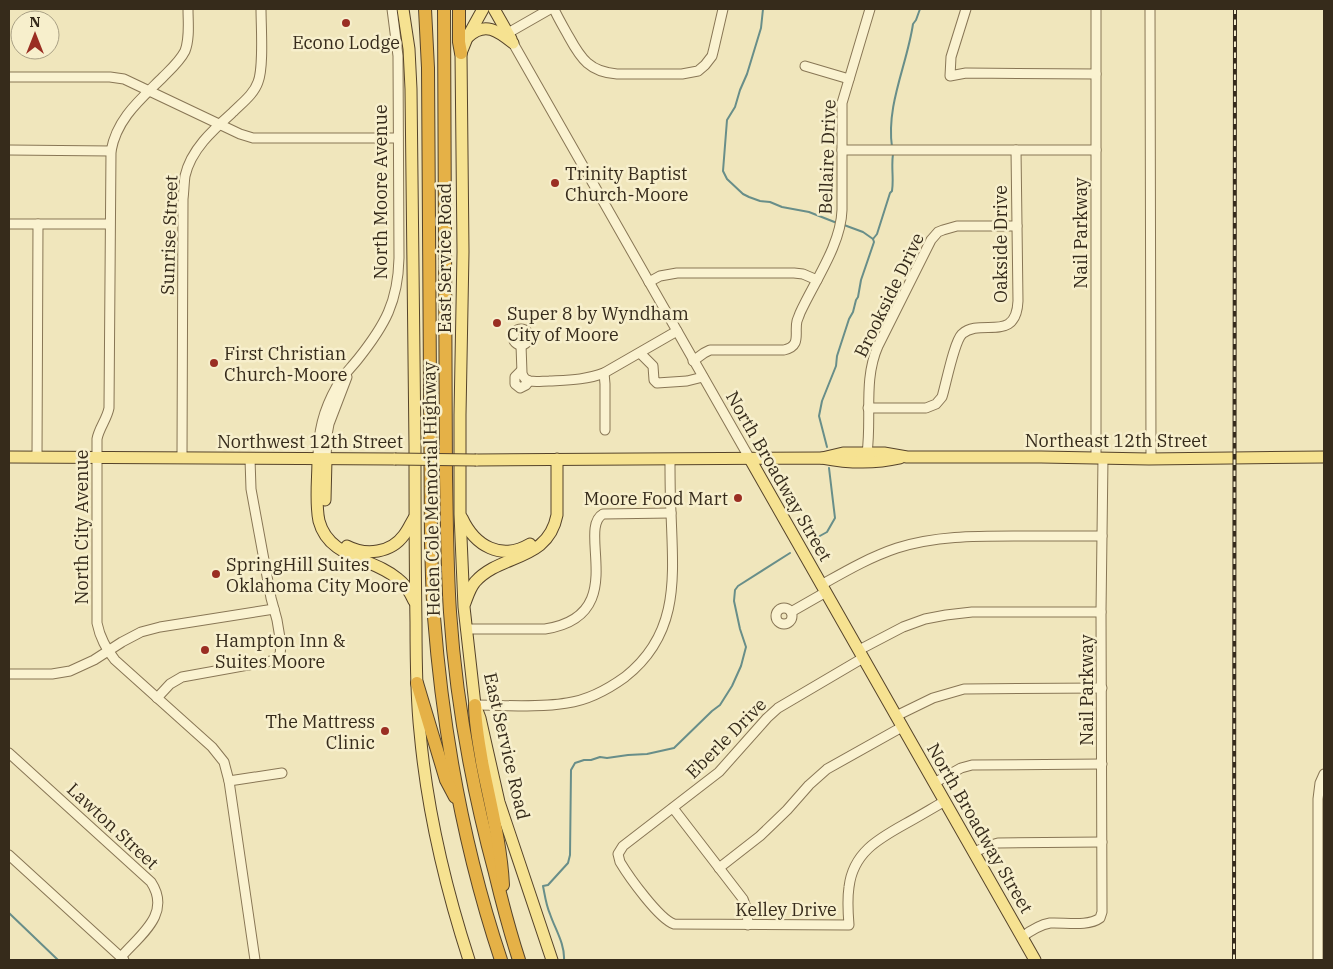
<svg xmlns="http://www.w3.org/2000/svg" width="1333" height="969" viewBox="0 0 1333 969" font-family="'IBM Plex Serif',serif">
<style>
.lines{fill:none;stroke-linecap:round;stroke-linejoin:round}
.stream{stroke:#688e89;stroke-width:2}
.minor-casing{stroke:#887655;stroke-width:11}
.major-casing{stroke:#55432a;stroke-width:13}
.highway-casing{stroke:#55432a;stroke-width:14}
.minor{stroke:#faf2d0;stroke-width:9}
.major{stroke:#f6e291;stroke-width:11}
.highway{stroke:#e5b147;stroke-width:12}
.rail-casing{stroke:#362b1b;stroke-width:4}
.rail{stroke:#f7efcc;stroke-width:2;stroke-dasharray:5.5;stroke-linecap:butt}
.major-bridge-casing{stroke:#55432a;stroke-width:13;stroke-linecap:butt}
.major-bridge{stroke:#f6e291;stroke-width:11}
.poi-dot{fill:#9a2e22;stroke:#f7efcc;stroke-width:2}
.labels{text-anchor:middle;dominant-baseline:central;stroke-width:5;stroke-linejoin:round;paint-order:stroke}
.poi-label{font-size:18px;fill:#362b1b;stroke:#f7efcc;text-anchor:start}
.street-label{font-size:18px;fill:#362b1b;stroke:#f7efcc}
</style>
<rect width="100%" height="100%" fill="#f0e6bc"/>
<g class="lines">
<!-- stream -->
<g class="stream">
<path d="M763,9l-2,19 -14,46 -7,16 -5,17 -8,13 -4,51 4,8 16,15 6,3 11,4 10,1 12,5 27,5 28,11"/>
<path d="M892,147c-6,-42 15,-82 21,-123l3,-4 4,-11"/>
<path d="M844,225l19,7 10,7"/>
<path d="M827,447l-8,-31 3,-15 14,-35 1,-10 12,-37 4,-7 3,-12 2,-3 3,-17 13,-38 -1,-3 4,-5 13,-41 2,-2c2,-12 -1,-24 1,-37"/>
<path d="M809,542l18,-10 8,-14 -6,-50"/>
<path d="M9,913l49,47"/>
<path d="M564,960c1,-16 -9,-31 -14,-46 -4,-9 -5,-18 -7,-28l5,-1 20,-22 2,-8 1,-85 4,-7 9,-3h7l9,-3 7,1 21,-3 19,-1 27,-6 38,-37 8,-6 12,-19 9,-20 5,-19 -6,-18 -6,-28 1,-11 3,-4 52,-33"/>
</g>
<defs>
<g id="minor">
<path d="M188,9c0,13 2,29 -3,42 -5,10 -14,18 -22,26 -22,22 -46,41 -52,74l-2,257c-2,11 -10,20 -12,31v184c3,15 9,25 18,37l97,87 12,15 5,19 26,179"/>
<path d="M554,9c4,9 10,19 15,28 12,22 21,35 48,37h65l16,-3 7,-6 7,-9 2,-8 9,-39"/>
<path d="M966,9l-15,48 -1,19 16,-3 130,1"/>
<path d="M1150,9l1,450"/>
<path d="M508,33l42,-24"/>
<path d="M513,43l237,416"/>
<path d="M805,66l44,13"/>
<path d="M9,77h101l14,2 116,55 13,4h145"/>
<path d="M9,150l102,1"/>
<path d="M842,150h254"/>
<path d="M9,224h100"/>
<path d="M649,282l11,-6 17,-3h117l9,1 14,6"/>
<circle cx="521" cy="337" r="8"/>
<path d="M521,345l1,28c1,4 3,7 8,8 6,1 13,0 19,0 19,-1 37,-1 55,-8l73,-42"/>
<path d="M640,353l13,13 1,14 3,3 30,-2 16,-4"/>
<path d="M693,361l11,-8 6,-3h74c18,-4 10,-17 13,-29 1,-3 2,-5 3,-8 14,-31 41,-68 42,-103v-107l28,-94"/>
<path d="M521,371l-6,6v7l5,4 6,-3 3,-4"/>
<path d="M604,373l1,11v46"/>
<path d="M868,408h58l10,-4 6,-7c4,-13 12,-55 20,-63 19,-17 54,10 56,-33l-2,-151"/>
<path d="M867,453c5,-36 -4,-73 11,-107l53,-106 7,-8 5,-2 14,-4h60"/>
<path d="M37,457l1,-233"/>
<path d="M182,458l1,-259c1,-8 1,-16 2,-23 6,-27 29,-47 48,-64 9,-9 21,-18 25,-30 6,-15 3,-55 3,-73"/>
<path d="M1096,458v-449"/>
<path d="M318,459c0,-27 5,-48 19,-73 5,-10 14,-18 21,-27 27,-34 40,-57 41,-101l-1,-202 -6,-47"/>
<path d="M326,459l1,-24 2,-11 18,-47"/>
<path d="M821,585c25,-14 49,-28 76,-37 38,-12 77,-12 117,-12 29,0 59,0 88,0"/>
<circle cx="784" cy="616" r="8"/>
<path d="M791,612l35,-20"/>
<path d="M466,629h79c86,-13 31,-100 58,-115l68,-1"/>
<path d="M859,650l44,-23 22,-8 21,-4 26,-3h129"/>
<path d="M863,658l-85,50 -11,10 -48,54 -96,74 -5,8 2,8c9,15 39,57 54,62l175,1c-1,-12 -2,-25 0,-38 4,-34 29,-48 56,-63 13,-7 26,-15 40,-23"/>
<path d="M9,674h43l18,-3 24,-11 28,-18 19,-10 19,-5 114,-18"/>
<path d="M157,698l13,-14 12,-7 89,-16 9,-6 1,-11 -4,-24 -6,-22 -20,-109 -1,-30"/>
<path d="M475,705c29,0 64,3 92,-2 22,-3 40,-13 58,-26 56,-44 48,-102 46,-165 -1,-17 -1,-35 -1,-53"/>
<path d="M896,716l37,-18 31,-9 138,-1"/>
<path d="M9,753l142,129c21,32 -11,53 -30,75"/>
<path d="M229,781l53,-8"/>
<path d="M934,783l27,-15 11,-3 130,-1"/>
<path d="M673,808l70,91 4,11 1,15"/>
<path d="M974,852l17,-7 7,-2 104,-1"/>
<path d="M9,855l115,105"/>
<path d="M719,868l41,-32 27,-26 22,-25 18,-16 75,-42"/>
<path d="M1022,937c8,-6 17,-12 28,-14 14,-1 38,4 50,-5l2,-6 -1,-300 2,-154"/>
<path d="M1318,960v-161l2,-16 4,-9"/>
</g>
<g id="major">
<path d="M403,9l6,40 2,40c2,119 3,238 4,357 0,59 0,117 1,176 0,37 0,74 4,110 7,78 25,154 49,228"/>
<path d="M483,9l-16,29 -6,15 2,199 -3,163v99l4,93 11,98 5,13 19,84 53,158"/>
<path d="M494,9l17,30"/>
<path d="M468,37c17,-16 30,-6 45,6"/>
<path d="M9,457l386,2"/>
<path d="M822,458l21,-5h41l23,4h134l108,2 175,-2"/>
<path d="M318,459c0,20 -3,44 1,62 10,38 54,36 79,58 8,6 12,13 16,22"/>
<path d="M750,459l285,501"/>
<path d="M476,460l346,-2c26,5 52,6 78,0"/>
<path d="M325,500l1,-41"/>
<path d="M462,518c13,28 39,43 68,26"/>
<path d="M347,546c19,10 44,7 57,-11 4,-5 7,-12 10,-17"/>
<path d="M465,603c3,-8 5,-15 10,-21 26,-29 73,-20 82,-67v-56"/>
</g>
<g id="highway">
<path d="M425,9l3,59 3,476c1,24 1,49 3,73 9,116 30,232 67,343"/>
<path d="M444,9l2,467c1,46 1,91 4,136 6,88 22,176 45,261 7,29 15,59 24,87"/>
<path d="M459,9v33l2,11"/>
<path d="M417,683l29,97 9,17"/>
<path d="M475,705c0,19 4,38 7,57 8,41 19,82 21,123"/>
</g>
</defs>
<!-- minor casing -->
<use href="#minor" class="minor-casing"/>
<!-- major casing -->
<use href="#major" class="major-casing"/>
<!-- highway casing -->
<use href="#highway" class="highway-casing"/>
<!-- minor -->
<use href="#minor" class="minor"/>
<!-- major -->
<use href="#major" class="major"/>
<!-- highway -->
<use href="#highway" class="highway"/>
<defs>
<path id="rail" d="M1234,960l1,-951"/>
</defs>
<!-- rail casing -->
<use href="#rail" class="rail-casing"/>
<!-- rail -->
<use href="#rail" class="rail"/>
<defs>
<path id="major-bridge" d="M395,459l81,1"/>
</defs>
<!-- major-bridge casing -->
<use href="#major-bridge" class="major-bridge-casing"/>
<!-- major-bridge -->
<use href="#major-bridge" class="major-bridge"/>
</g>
<!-- markers -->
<g class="poi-dot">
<circle cx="346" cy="23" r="5"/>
<circle cx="555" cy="183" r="5"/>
<circle cx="497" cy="323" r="5"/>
<circle cx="214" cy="363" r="5"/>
<circle cx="738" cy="498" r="5"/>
<circle cx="216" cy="574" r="5"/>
<circle cx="205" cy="650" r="5"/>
<circle cx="385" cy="731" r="5"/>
</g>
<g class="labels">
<!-- poi labels -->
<g class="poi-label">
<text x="346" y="42" text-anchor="middle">Econo Lodge</text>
<text x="565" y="173">Trinity Baptist<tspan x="565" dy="21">Church-Moore</tspan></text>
<text x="507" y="313">Super 8 by Wyndham<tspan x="507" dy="21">City of Moore</tspan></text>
<text x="224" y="353">First Christian<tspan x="224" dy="21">Church-Moore</tspan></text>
<text x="728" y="498" text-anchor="end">Moore Food Mart</text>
<text x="226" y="564">SpringHill Suites<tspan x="226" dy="21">Oklahoma City Moore</tspan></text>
<text x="215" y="640">Hampton Inn &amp;<tspan x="215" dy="21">Suites Moore</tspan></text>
<text x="375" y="721" text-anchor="end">The Mattress<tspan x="375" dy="21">Clinic</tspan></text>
</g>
<!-- street labels -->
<g class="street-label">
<text transform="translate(827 157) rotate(-88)">Bellaire Drive</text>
<text transform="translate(380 192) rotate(-90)">North Moore Avenue</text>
<text transform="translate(1080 233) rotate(-90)">Nail Parkway</text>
<text transform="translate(169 235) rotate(-88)">Sunrise Street</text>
<text transform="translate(1000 244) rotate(-90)">Oakside Drive</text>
<text transform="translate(444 258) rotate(-90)">East Service Road</text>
<text transform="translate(889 295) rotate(-64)">Brookside Drive</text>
<text x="1116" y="440">Northeast 12th Street</text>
<text x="310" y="441">Northwest 12th Street</text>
<text transform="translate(779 476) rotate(60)">North Broadway Street</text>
<text transform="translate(431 489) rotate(-91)">Helen Cole Memorial Highway</text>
<text transform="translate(81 527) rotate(-90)">North City Avenue</text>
<text transform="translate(1086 690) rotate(-90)">Nail Parkway</text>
<text transform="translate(726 738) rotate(-45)">Eberle Drive</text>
<text transform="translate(507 746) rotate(77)">East Service Road</text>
<text transform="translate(113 826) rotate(43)">Lawton Street</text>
<text transform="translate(980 828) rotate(60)">North Broadway Street</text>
<text x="786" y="909">Kelley Drive</text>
</g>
</g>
<!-- border -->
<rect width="1333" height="969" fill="none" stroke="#362b1b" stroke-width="20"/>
<!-- north arrow -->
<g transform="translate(35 35)"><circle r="24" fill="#f7efcc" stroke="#aaa185"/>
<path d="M0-4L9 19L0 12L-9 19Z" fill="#9a2e22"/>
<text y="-8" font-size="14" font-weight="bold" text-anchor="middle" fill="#362b1b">N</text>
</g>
</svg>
